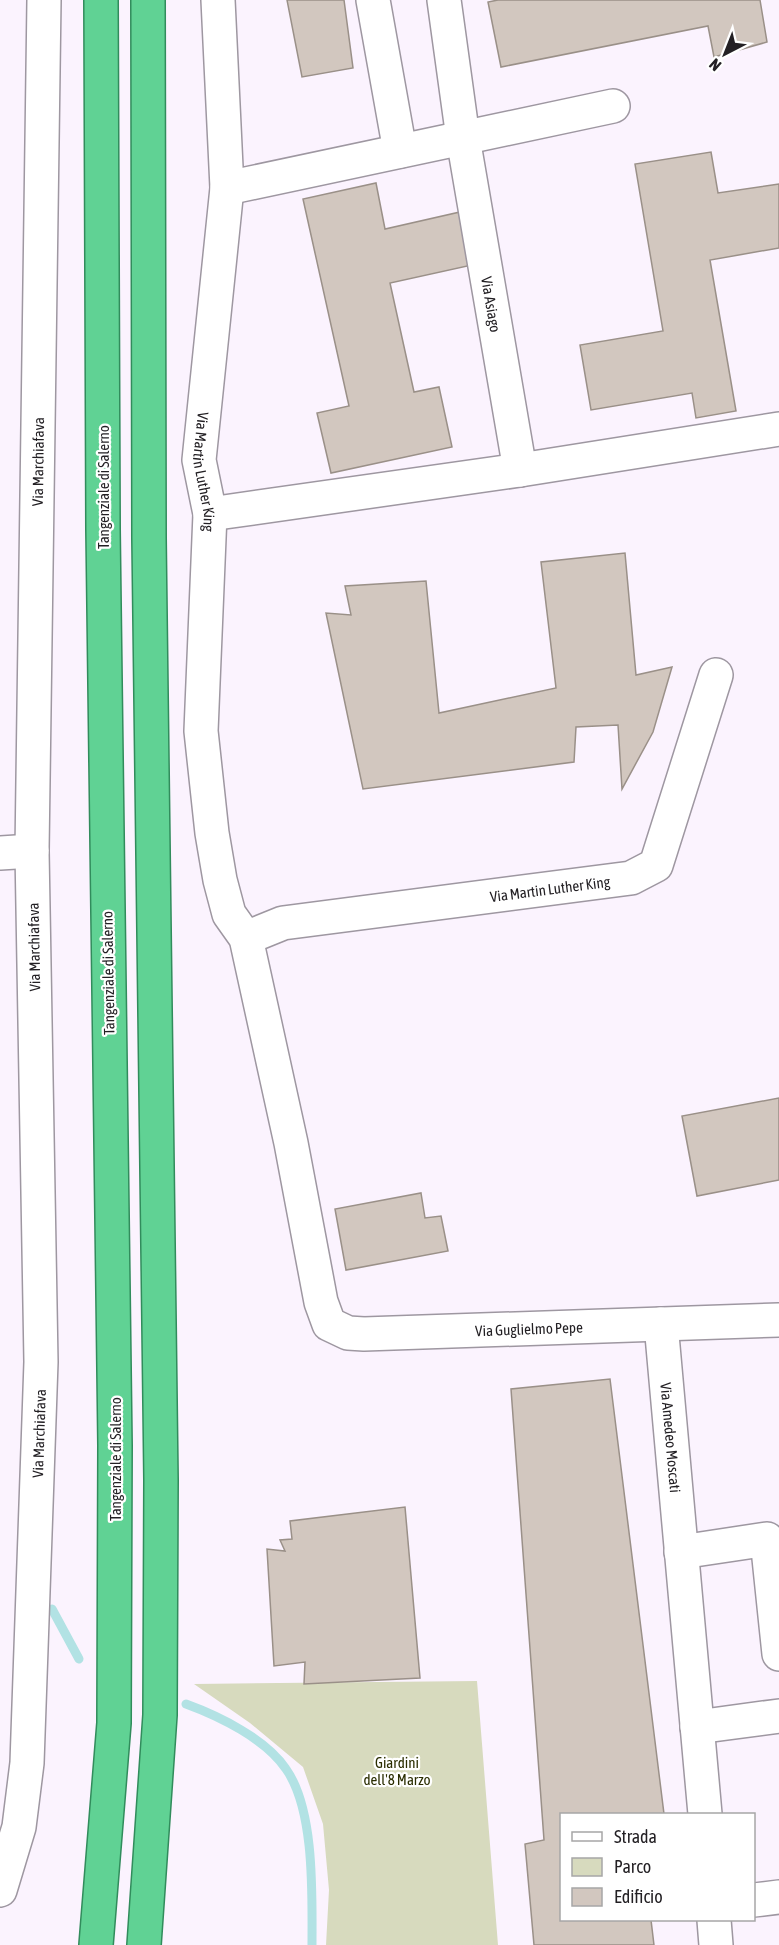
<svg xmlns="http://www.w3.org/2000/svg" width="779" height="1945" viewBox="0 0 779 1945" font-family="'Asap Condensed',sans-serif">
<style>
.green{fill:#d7dabe}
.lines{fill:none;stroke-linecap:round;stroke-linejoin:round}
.stream{stroke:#b2e2e4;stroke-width:9}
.building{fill:#d2c7bf;stroke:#9a9088;stroke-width:1.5}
.minor-casing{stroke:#9e97a1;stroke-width:36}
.trunk-casing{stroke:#318c5c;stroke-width:36}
.minor{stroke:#fff;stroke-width:33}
.trunk{stroke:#60d294;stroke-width:33}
.labels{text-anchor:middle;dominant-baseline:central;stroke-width:4.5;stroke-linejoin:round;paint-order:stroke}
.street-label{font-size:15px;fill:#232024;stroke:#fff}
.park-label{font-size:15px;fill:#2a2d00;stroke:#fff}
</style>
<rect width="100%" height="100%" fill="#fbf3fe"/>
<!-- green -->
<path class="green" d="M477,1681l21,264h-172l3,-55 -6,-66 -20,-57 -53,-44 -56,-39z"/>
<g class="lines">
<!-- stream -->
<g class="stream">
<path d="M52,1609l27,50"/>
<path d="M186,1704c33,12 80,35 100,65 29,41 26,126 26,176"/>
</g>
</g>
<!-- building -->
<g class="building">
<path d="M287,0h57l9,68 -51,9z"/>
<path d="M498,0h262l7,42 -53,15 -6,-31 -207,41 -13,-65z"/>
<path d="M711,152l7,41 61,-9v64l-69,12 26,151 -40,7 -4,-25 -101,17 -11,-65 83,-14 -28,-167z"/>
<path d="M376,183l9,46 75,-17 12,53 -82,18 24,109 25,-5 13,60 -121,26 -14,-60 32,-7 -46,-207z"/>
<path d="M625,553l11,122 36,-8 -19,65 -31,57 -4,-64 -42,2 -2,35 -211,27 -37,-176 25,2 -6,-29 81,-5 13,132 117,-25 -15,-126z"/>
<path d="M779,1098v82l-82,16 -15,-80z"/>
<path d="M421,1193l4,25 16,-2 7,35 -102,19 -11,-61z"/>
<path d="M610,1379l54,435h-102v106h89l3,25h-120l-9,-101 19,-4 -33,-451z"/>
<path d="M405,1507l15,171 -116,6 1,-22 -31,4 -7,-117 18,2 -5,-11 12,-1 -2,-18z"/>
</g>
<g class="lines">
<defs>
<g id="minor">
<path id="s1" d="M218,0l9,188 -28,272 11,54 -9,217 11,102 8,47 9,34 17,24 45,205 30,159 8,22 19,9 16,1 415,-14"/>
<path d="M373,0l27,151"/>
<path id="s2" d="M444,0l19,138 57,332"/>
<path d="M227,188l386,-82"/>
<path d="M210,514l310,-44 259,-41"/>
<path d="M0,853l32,-2"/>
<path id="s3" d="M246,938l37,-15 348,-45 25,-13 60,-190"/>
<path id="s4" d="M661,1324l44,490"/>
<path d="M681,1552l86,-13 12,115"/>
<path d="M697,1727l82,-11"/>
<path id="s5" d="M0,1890l19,-63 8,-64 14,-401 -9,-511 12,-851"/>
<path d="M754,1900l25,-3"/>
<path d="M714,1920l2,25"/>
</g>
<g id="trunk">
<path d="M96,1945l18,-222 1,-278 -12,-916 -2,-529"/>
<path d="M144,1945l16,-230 1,-235 -12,-942 -1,-538"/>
</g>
</defs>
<!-- minor casing -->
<use href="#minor" class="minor-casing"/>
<!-- trunk casing -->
<use href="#trunk" class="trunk-casing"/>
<!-- minor -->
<use href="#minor" class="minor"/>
<!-- trunk -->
<use href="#trunk" class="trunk"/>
</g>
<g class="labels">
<!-- street labels -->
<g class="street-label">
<text stroke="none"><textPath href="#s2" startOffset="308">Via Asiago</textPath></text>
<text stroke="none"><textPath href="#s5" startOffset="1432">Via Marchiafava</textPath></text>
<text stroke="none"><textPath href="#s1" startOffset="474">Via Martin Luther King</textPath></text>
<text transform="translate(103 487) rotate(-90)">Tangenziale di Salerno</text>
<text stroke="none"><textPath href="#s3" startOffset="309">Via Martin Luther King</textPath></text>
<text transform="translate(34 947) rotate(-91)">Via Marchiafava</text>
<text transform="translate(108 973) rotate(-91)">Tangenziale di Salerno</text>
<text stroke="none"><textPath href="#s1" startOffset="1546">Via Guglielmo Pepe</textPath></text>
<text stroke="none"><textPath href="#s5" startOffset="460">Via Marchiafava</textPath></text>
<text stroke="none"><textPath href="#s4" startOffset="114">Via Amedeo Moscati</textPath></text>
<text transform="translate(115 1459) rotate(-90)">Tangenziale di Salerno</text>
</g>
<!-- park labels -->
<g class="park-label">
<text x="397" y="1762">Giardini<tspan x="397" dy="17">dell'8 Marzo</tspan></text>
</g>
</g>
<!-- legend -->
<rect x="560" y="1813" width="195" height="108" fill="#ffffff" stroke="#a7a6a7" stroke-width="1.5"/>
<rect x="572" y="1832" width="30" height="9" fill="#ffffff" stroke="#a7a6a7" stroke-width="1.5"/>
<text x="614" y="1843" font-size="18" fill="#232024">Strada</text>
<rect x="572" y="1858" width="30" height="18" fill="#d7dabe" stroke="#a7a6a7" stroke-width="1.5"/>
<text x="614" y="1873" font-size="18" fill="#232024">Parco</text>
<rect x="572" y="1888" width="30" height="18" fill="#d2c7bf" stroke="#a7a6a7" stroke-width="1.5"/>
<text x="614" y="1903" font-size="18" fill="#232024">Edificio</text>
<!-- north arrow -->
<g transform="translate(725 54) rotate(222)" stroke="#ffffff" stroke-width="4.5" paint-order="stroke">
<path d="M0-4.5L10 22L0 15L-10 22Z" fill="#232024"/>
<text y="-9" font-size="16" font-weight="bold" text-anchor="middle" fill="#232024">N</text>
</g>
</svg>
